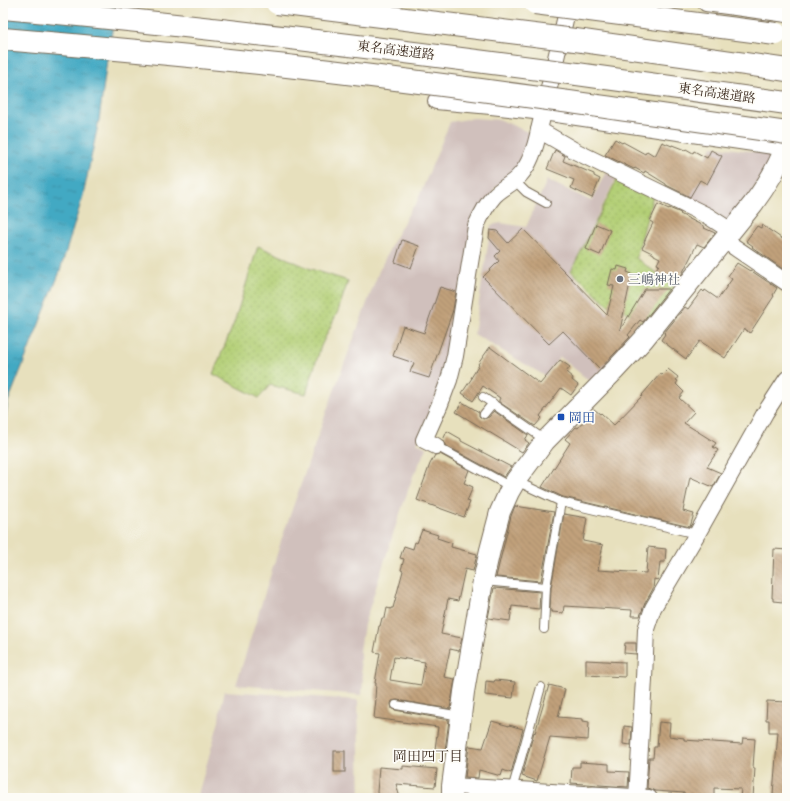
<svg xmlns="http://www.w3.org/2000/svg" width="790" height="801" viewBox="0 0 790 801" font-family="'IM FELL French Canon','Noto Serif JP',serif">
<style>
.industrial{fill:#d0c0bc}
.grass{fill:url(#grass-dots);stroke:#777c4a}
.water{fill:url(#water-ripples);stroke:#3f6a70}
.building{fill:url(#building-back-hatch);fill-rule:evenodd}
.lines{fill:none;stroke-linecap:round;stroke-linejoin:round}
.service-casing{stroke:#776a56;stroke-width:10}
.minor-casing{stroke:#776a56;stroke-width:18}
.tertiary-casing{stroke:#776a56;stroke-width:22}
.motorway-casing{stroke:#776a56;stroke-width:24}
.service{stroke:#fff;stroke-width:8}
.minor{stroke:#fff;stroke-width:16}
.tertiary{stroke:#fff;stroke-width:20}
.motorway{stroke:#fff;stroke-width:22}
.motorway-bridge-casing{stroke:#776a56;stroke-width:24;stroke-linecap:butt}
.motorway-bridge{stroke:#fff;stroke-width:22}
.worship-dot{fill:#6b7280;stroke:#fdfcf7;stroke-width:1.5}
.transit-dot{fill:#1a4fb4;stroke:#fdfcf7;stroke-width:1.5}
.labels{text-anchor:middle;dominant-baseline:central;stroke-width:3.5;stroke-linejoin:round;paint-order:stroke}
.street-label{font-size:13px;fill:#3b2a1e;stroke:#fdfcf7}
.worship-label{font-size:13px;fill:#5b616d;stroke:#fdfcf7;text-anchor:start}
.transit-label{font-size:13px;fill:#164399;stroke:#fdfcf7;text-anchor:start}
.neighbourhood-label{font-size:14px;fill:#3b2a1e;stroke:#fdfcf7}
</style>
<defs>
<pattern id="grass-dots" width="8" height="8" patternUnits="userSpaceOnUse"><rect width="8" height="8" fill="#b3cf76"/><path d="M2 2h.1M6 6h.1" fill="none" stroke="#9bb266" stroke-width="1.8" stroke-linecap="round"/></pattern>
<pattern id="water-ripples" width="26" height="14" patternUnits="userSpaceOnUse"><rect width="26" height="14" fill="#43a9c3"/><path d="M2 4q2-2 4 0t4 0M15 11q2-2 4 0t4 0" fill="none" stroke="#398a9e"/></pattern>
<pattern id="building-back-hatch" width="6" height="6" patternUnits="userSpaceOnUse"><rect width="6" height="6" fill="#c1a17b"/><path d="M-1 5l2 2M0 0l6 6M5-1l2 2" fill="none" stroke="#9e8364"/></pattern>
</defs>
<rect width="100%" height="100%" fill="#fdfcf7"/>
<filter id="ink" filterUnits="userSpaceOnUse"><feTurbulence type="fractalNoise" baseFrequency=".025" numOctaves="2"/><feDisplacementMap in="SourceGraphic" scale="8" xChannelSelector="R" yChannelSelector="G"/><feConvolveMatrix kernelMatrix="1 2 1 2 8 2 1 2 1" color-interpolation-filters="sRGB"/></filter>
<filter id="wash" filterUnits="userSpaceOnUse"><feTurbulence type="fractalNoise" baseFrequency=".012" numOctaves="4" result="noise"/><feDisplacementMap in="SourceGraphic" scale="16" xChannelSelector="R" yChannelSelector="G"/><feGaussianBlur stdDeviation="0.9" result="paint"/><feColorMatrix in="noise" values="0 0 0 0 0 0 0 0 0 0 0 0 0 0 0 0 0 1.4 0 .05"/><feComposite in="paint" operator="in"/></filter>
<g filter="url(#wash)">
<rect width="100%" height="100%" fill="#e7e0bd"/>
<!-- industrial -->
<g class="industrial">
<path d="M474,118l27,2 31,14 -13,34 -25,21 -49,187 -28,67 10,5 -14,28 -18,52 -31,97 -4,26v11l3,18 -1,15 -126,-10 46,-147 46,-131 51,-136 17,-35 15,-27 5,-5 34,-82z"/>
<path d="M712,146l60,8 3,4 -44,65 -46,-27z"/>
<path d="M606,172l10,6 -46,94 48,51 18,17 -43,44 -33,-27 -15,19 -71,-42 17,-109 10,-2 25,4 21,-47 44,21z"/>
<path d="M225,691l133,9 2,98h-163l22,-77 1,-11z"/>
</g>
<!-- grass -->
<g class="grass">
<path d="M617,179l36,17 -17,62 42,31 -31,38 -23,-17 -8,2 -45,-41z"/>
<path d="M258,246l53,23 37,12 -10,30 -17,35 -15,48 -36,-9 -11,13 -46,-24 21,-51z"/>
</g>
<!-- water -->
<path class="water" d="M3,3h114l-10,57 -8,60 -16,76 -24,78 -51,128 -5,35z"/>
<g id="blocks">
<!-- building -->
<g class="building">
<path d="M615,139l7,4 1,-1 22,12 2,-3 8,5 7,-14 10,4v-1l13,5 1,-1 7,4 1,-2 13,7 4,-8 11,6 -15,28 -7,-4 -10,17 -24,-12v-1l-21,-13 -1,2 -9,-5 -1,1 -29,-14z"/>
<path d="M555,150l10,6 -2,5 31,13v2l6,3 -8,19 -21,-10 3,-8 -27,-11z"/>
<path d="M658,204l11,5v-1l12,5 -1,1 25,13 -1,1 11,5 -11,14 -7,-3 -15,30 -9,10 -17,-11 2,-3 -2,-1 3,-4 -2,-1 3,-6 -6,-3v-1l-12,-6 3,-5 -1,-1 9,-19 -3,-2z"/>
<path d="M596,224l14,6 -10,25 -14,-6z"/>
<path d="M762,225l25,17v30l-35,-25 1,-1 -7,-5 11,-15 4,2z"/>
<path d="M523,229l84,86 7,-29 -6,-1 4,-16 5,1 1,-4 10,3 -1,3 5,2 -12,56 25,-41h24l-26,33 -3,-2 -12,15 2,2 -30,32 -37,-38 -14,13 -66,-67 16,-16 -4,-5 5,-5 -11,-13 1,-8 7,1 11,12z"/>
<path d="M402,240l17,6 -8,22 -16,-6z"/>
<path d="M737,263l13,8v-1l27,18 -4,7 1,1 -24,37 -6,-4 -19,29 -25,-17 -14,18 -25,-19 4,-6 -1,-1 21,-26 3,2 14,-19 2,2 1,-2 13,9 14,-20 -4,-3z"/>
<path d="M440,287l16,5 -3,18 -24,68 -19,-6 4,-9 -21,-7 10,-30 21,7z"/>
<path d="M490,347l50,37 20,-24 10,7 -4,5 7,6 -1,2 6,5 -7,10 -10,-7 -21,28 2,2 -7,8 -36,-24v-2l1,-2 -17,-12 -10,15 -11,-8 10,-15h-1l8,-13 -1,-1z"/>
<path d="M668,369l10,8 -2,3 2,1 -2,3 8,8 -5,6 15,14 -10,11 32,20 -3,4 5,3 -11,17 14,6 -8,14 -23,-10 -7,34 11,3 -4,13 -127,-30 -21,-10 28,-44 -5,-4 11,-12 2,1 16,-19 6,5 1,-1 13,12 29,-30h-1l18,-21 2,1z"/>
<path d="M462,402l17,10v4l4,3 6,-2 5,-6 34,24 -3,5 4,3 -7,9 -66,-40z"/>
<path d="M447,431l14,8v2l50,26 -7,10 -59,-32 -2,-5z"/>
<path d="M440,454l29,16 -5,13 9,4 -6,14 3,1 -6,15 -47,-17 13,-36 5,-9z"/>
<path d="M515,506l39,6 -13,69 -45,-4 15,-61z"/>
<path d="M564,514l23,4 -4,23 20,4 -5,25 48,3 2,-26 18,2 -1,13h-5l-2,18 -4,-1 -1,10 -8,14 -5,13h-9l1,-6 -68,-4 -1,7 -11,-1 1,-1h-3l1,-23z"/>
<path d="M422,530l16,5 -1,3 15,5 -1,4 26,7 -4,17 -8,-2 -7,32 -10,-2 -7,35 21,4 -3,13 -9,-2 -6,28 11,2 -5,30 -53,-9 -5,1 -1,3 1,5 3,1 54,10 -4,31 -10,-2 3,-22 -64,-9 2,-19h-1l1,-16h-1l5,-30 -6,-1 5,-26h1l2,-8h3l2,-10 4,1v-1h2l10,-37 -2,-1 3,-11 -4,-1 4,-12 9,3 2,-7 2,1zM394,657l31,5 -4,23 -31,-5z"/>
<path d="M774,549l13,1v49h-4v3l-10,-1v-3h-1z"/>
<path d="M494,588l46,4 -1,17 -27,-3 -2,15 -22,-3z"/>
<path d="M625,643h11v11l-12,-1z"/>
<path d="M586,660l39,2v15l-39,-2z"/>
<path d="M495,680l20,2 -2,16 -28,-3 1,-14 8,1z"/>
<path d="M549,685l16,4 -7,28 25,2v2l6,1 -1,18 -38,-3 -13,44 -15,-5 12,-44 1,1z"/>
<path d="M767,701l20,1v93l-14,-1 5,-62h-9v-12h-3z"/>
<path d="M492,721l17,5v-1l14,4 -12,44 -8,-3 -2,6 -22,-6 -1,8 -13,-1 4,-31 14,2z"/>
<path d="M659,722l11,1 -1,13 15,2v2l58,4 1,-6 12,1 -2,29h2l-2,30h-13l1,-9 -27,-1v9l-30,-2v-2l-29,-2 -5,-2 -3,-1 2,-30h4l1,-11h3z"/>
<path d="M624,726l8,1 -1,18 -8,-1z"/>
<rect x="334" y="751" width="11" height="21"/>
<path d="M580,762l29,2v7l20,1 -1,15 -57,-4 1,-16h8z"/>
<path d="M403,766l34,3 -2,18 -39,-3 4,14h-22l-1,-6 2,-25 24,2z"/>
</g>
</g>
</g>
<g filter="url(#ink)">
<use href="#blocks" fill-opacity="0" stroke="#776a56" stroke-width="1"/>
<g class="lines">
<defs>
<g id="service">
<path d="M515,181l11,11 20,11"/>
<path d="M483,397l62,43"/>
<path d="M484,414l9,-11"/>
<path d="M436,446l75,41"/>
<path d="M516,481l45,21 136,32"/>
<path d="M483,581l63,6"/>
<path d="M544,629l2,-42 15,-85"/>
<path d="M396,705l65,11"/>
<path d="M512,790l29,-103"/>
</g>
<g id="minor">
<path d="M569,3l-30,127 38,22 131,64 23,15"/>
<path d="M706,3l81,11"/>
<path d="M436,101l55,5 52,6 244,36"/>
<path d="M724,240l63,43"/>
<path d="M436,446l-12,-6 16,-36 9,-24 6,-24 21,-130c5,-11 10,-21 18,-30 7,-8 19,-12 26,-21 11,-12 16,-30 19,-45"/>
<path d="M452,786l197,12"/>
<path d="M637,798l7,-119 2,-50 7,-21 44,-74 68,-121 22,-34"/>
</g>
<path id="tertiary" d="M452,798v-12l5,-38 7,-56 19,-111 7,-31 10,-38 9,-20 7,-12 29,-39 70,-71 28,-30 110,-136c14,-19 26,-39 34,-61"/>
<g id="motorway">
<path d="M583,41l204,29"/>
<path d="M577,74l210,29"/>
</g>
</defs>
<!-- service casing -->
<use href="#service" class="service-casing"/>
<!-- minor casing -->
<use href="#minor" class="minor-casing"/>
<!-- tertiary casing -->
<use href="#tertiary" class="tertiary-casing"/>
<!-- motorway casing -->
<use href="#motorway" class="motorway-casing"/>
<!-- service -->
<use href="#service" class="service"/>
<!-- minor -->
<use href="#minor" class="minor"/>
<!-- tertiary -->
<use href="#tertiary" class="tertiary"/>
<!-- motorway -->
<use href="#motorway" class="motorway"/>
<defs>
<g id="motorway-bridge">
<path d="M277,3l306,38"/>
<path d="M535,3l241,31"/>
<path d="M3,8c192,17 383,41 574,66"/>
<path d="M3,39c95,8 190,17 284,27 167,19 334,43 500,67"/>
</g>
</defs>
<!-- motorway-bridge casing -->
<use href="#motorway-bridge" class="motorway-bridge-casing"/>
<!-- motorway-bridge -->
<use href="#motorway-bridge" class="motorway-bridge"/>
</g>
</g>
<!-- markers -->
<circle class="worship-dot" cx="620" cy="279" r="4"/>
<rect class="transit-dot" x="557" y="413" width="8" height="8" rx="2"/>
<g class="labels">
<!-- street labels -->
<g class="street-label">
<text transform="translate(396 50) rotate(7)">東名高速道路</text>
<text transform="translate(717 93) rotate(8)">東名高速道路</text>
</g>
<!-- worship labels -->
<g class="worship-label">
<text x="628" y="279">三嶋神社</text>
</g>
<!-- transit labels -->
<g class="transit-label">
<text x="569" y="417">岡田</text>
</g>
<!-- neighbourhood labels -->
<g class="neighbourhood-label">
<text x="428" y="756">岡田四丁目</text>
</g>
</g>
<!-- margin -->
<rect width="790" height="801" fill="none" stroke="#fdfcf7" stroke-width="16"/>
</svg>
